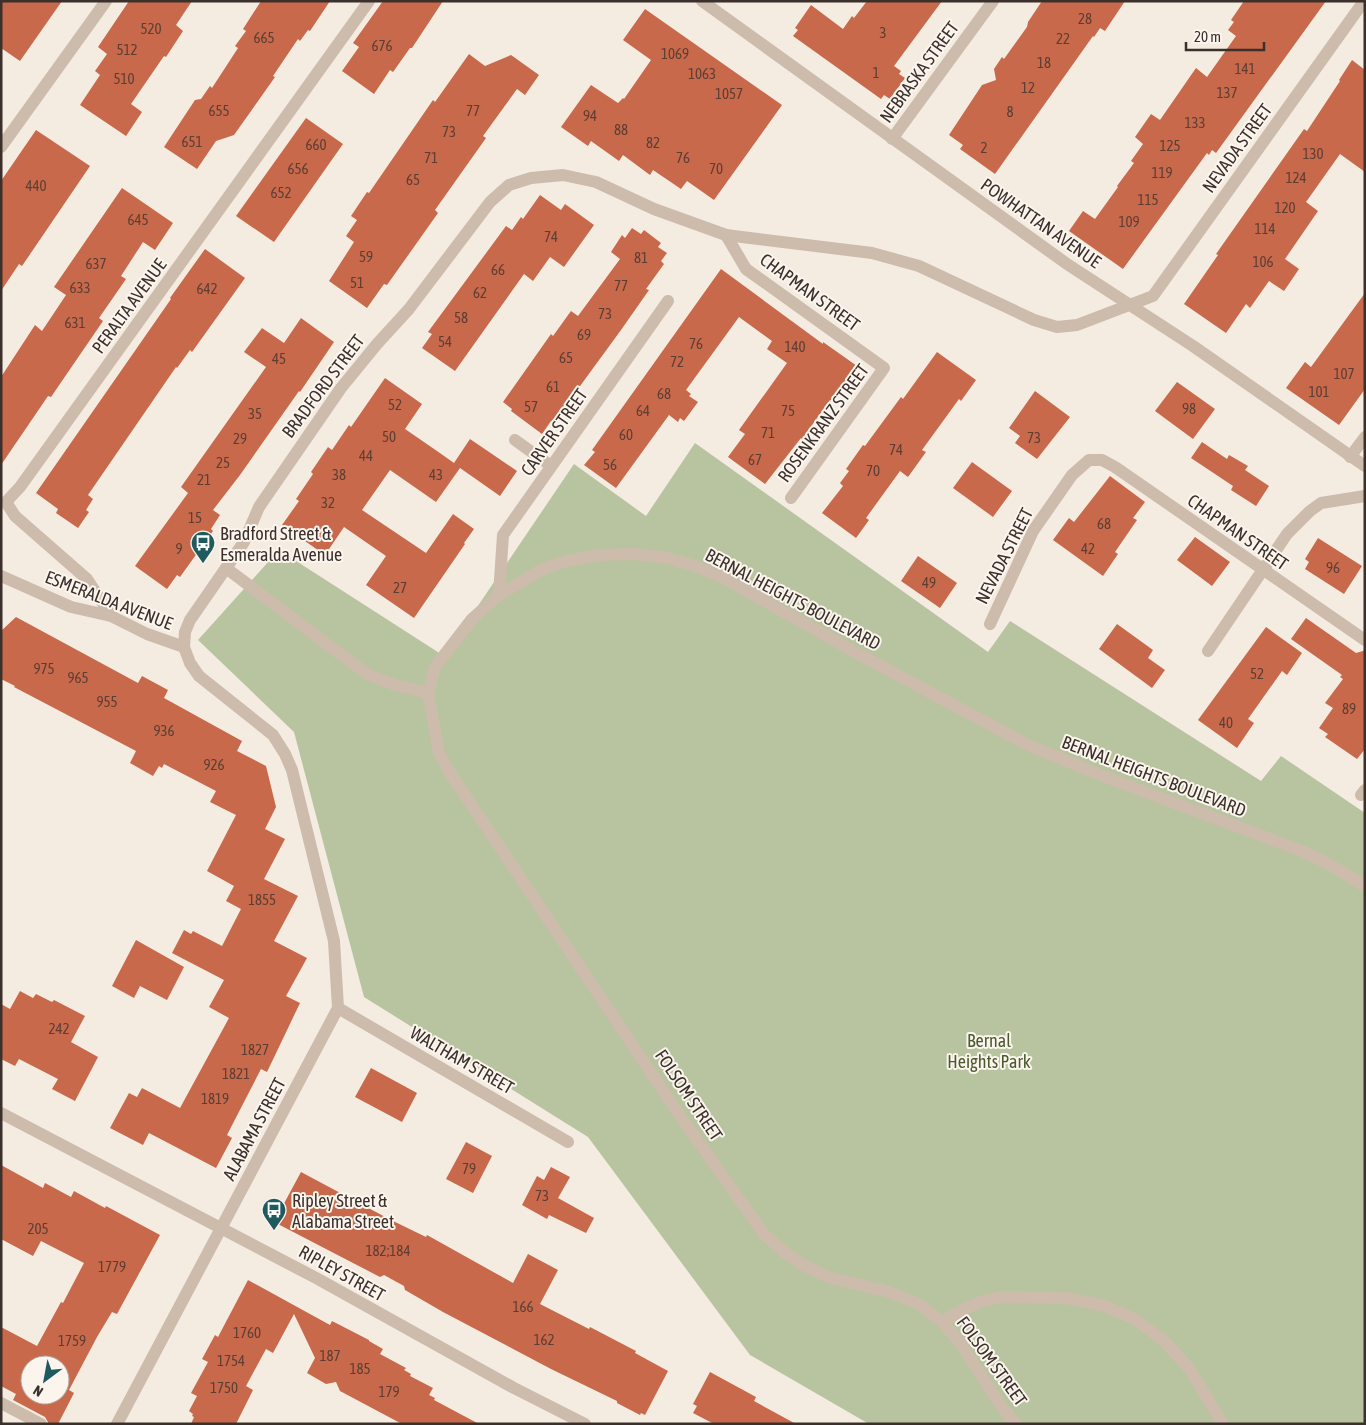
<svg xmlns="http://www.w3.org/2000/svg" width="1366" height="1425" viewBox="0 0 1366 1425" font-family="'Asap Condensed',sans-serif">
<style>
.green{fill:#b8c4a0}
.building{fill:#c8694b;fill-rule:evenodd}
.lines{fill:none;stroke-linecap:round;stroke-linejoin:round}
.pedestrian{stroke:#cdbbac;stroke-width:12}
.minor{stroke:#cdbbac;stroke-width:12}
.tertiary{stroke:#cdbbac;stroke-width:12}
.labels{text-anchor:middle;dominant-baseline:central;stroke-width:4;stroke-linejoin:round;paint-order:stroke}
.number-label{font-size:15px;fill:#5e3e33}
.street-label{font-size:18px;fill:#3b302b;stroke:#fbf5ee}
.poi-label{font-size:18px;fill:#3b302b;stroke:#fbf5ee;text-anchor:start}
.park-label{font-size:18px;fill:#4a5a2e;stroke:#fbf5ee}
</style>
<rect width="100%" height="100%" fill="#f4ebe1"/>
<!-- green -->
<path class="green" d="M695,443l293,209 22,-31 251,160 20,-25 84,57v611h-496l-119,-69 -162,-218 -224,-140 -70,-265 -96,-92 81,-90 165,106 130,-192 72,52z"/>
<!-- building -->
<g class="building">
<path d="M1,1h61l-42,60 -19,-13z"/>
<path d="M129,1h63l-16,24 7,6 -17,26 -2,-1 -33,48 11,8 -16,24 -46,-31 20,-30 -5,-4 12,-17 -9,-7z"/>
<path d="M261,1h69l-20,30 -2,-1 -8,11 -2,-2 -25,37 2,1 -41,58 -18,6 -19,28 -33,-22 31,-47 6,-1 9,-13 2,2 26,-40 -3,-2 11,-15 -3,-2z"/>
<path d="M383,1h60l-31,47h-2l-17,24 -3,-2 -16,24 -32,-23 17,-24 -6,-4z"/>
<path d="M867,1h75l-48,65 7,5 -2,3 6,4 -15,21 -6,-4 -3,4 -88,-63 5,-6 -3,-2 16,-23 32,24 9,-13 2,2z"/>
<path d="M1042,1h83l-20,30 -5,-3 -6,9 -1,-1 -98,138 -35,-25 3,-4 -14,-10 33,-50 14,-5 -2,-11 8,-12 2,2 23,-32 1,-5z"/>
<path d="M1244,1h82l-110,152 -4,-3 -3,5 -2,-2 -84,116 -54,-38 14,-20 12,8 23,-32 -1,-1 17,-23 -3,-2 12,-17 -8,-7 16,-23 9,6 36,-52 11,9 29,-41 -8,-6 6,-8 -3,-2z"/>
<path d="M645,9l137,96 -68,95 -27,-19 -6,8 -28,-19 -3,5 -27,-20 -4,6 -28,-20 -3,5 -27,-19 30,-42 27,18 5,-5 1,1 27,-39 -28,-20z"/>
<path d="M469,54l16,12 26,-11 28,20 -14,20 -8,-6 -34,47 3,2 -51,72 3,3 -51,72 -3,-1 -17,24 -38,-27 25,-39 -8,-6 11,-16 -6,-4 16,-24 2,1 64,-93 2,2z"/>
<path d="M1352,60l13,10v102l-25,-18 -34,48 12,9 -33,48 14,10 -15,22 -15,-10 -19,27 -4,-4 -20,29 -42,-29 34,-49 -2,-1 88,-125 3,2 33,-50 -1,-1z"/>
<path d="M306,118l37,26 -69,98 -38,-26z"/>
<path d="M36,130l54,36 -68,100 -3,-2 -18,27v-110z"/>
<path d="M122,188l51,35 -18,27 -12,-8 -22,34 5,3 -27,39 4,3 -52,76 -3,-1 -47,69v-88l34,-52 7,6 24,-36 -12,-8z"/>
<path d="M540,195l21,15 4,-6 29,21 -30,42 -14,-10 -17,24 -9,-7 -69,97 -33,-23 10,-14 -4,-2 78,-106 6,4 9,-13 2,2z"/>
<path d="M632,228l9,6 3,-4 17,13 -3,4 9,6 -6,8 3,3 -18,25 3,1 -28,40 -68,93 -2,-2 -9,13 -31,-23 1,-2 -9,-7 48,-68 2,2 18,-25 7,5 42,-57 -9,-7 11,-17 3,3z"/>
<path d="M205,249l40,29 -53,74 -2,-2 -13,18 -1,-1 -88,128 5,4 -7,11 3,2 -11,16 -22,-15 2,-4 -22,-16 135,-194 -1,-1z"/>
<path d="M721,269l102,75v-2l34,24 -25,35 -2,-1 -28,39 -1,-1 -36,46 -37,-27 17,-23 -6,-4 48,-67 -20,-14 5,-8 -33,-24 -53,73 5,4 -2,2 9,6 -14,19 -4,-3 -2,4 -9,-7 -53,73 -32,-23 11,-13 -3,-2z"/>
<path d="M1365,293v96l-26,36 -53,-37 19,-26 6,5z"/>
<path d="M301,318l33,24 -34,50 -1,-1 -59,84 -27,35 7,5 -9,14 2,2 -33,46 -3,-2 -10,14 -32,-23 53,-73 -7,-6 85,-120 -22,-15 18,-24 22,15z"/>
<path d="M937,352l39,28 -15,21 -2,-2 -37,51 4,2 -18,25 -8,-6 -34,47 3,2 -13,18 -34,-25 21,-27 -3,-3 9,-12 -3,-2 17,-24 2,1 36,-49 2,2z"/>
<path d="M385,378l37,26 -17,25 32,22 17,12 16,-24 47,32 -17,25 -40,-28 -24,34 -46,-32 -28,40 64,43 27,-39 21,15 -10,14 1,1 -51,74 -48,-33 20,-29 -42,-29 -19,28 -43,-30 17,-24 -3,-2 17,-25 -2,-2 17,-25 4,3 17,-25 2,2z"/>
<path d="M1177,382l38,27 -22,30 -38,-28z"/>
<path d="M1035,391l35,26 -33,42 -22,-16 5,-7 -11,-8z"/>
<path d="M1202,442l25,17 2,-4 19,11 -3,4 24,16 -13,20 -25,-16 2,-4 -42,-28z"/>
<path d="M972,462l40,29 -19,26 -40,-29z"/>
<path d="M1110,476l35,26 -12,16 4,2 -22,32 3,2 -15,22 -50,-36 16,-22 5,4z"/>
<path d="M1195,537l35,25 -18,24 -35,-26z"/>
<path d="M1318,538l44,28 -18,28 -39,-25 4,-7 -4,-3z"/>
<path d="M918,556l39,27 -17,25 -39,-27z"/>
<path d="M16,617l122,66 4,-7 26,14 -4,8 78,43 -5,10 29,15 10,41 -11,22 20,10 -21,40 34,17 -24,45 33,17 -21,38 14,7 -33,69 -6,-3 -34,66 5,3 -16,30 -67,-35 -6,12 -33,-17 19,-35 8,4 5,-9 38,20 49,-90 -20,-11 15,-27 -52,-27 12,-23 7,4 2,-3 29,15 19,-37 -15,-8 8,-15 -27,-15 29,-56 -26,-13 6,-11 -52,-27 -2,4 -3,-2 -6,10 -23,-13 6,-12 -122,-64 1,-1 -14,-7v-48z"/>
<path d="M1306,618l50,35 7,-2 2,-2v100l-8,10 -32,-22 3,-3 -9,-6 14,-20 -8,-5 18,-24 -3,-2 2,-2 -51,-36z"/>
<path d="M1117,624l36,26 -5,8 17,12 -13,18 -53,-39z"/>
<path d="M1266,627l36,26 -15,22 -5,-4 -34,48 6,4 -17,25 -39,-28z"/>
<path d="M136,940l48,27 -17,33 -27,-14 -6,12 -22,-12z"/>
<path d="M20,991l13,7 3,-4 16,8 2,-2 31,16 -14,26 27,15 -23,44 -23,-12 6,-10 -39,-20 -4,7 -14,-7v-55l9,5z"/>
<path d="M371,1068l46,25 -15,29 -47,-25z"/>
<path d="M466,1142l26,14 -19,37 -27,-14z"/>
<path d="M1,1165l42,23 2,-5 26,14 3,-6 31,17 1,-2 54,29 -43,79 -5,-2 -15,25 -28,53 5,3 -16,31h-9l-4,-7 -32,-17 3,-6 -15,-8v-59l36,19 24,-44 2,1 21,-40 -43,-22 -8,15 -32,-17zM30,1365h30v30h-30z"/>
<path d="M551,1167l19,10 -12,21 36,20 -8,15 -37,-18 -2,4 -25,-14 15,-29 7,4z"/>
<path d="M301,1172l88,47 37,18 1,-2 86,48 15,-29 30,16 -18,34 49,25 1,-2 46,24 -1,2 33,18 -23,44 -4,-2 -1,2 -23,-12v-2l-66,-32 -108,-57 -38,-22 -1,-4 -20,-11 -4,2 -106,-55z"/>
<path d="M248,1280l82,45 2,-4 37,19v1l14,8 -3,5 26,14 -2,2 7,4 -1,2 23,12 -4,7 6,3 -1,2 45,24h-77l-62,-33 -4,-9 -10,2 -19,-11 8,-15 -21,-44 -21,39 -7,-4 -20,37 7,4 -17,34h-45l3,-7 -2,-1 1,-2 -4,-3 8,-15 -6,-3 17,-31 -6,-3 13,-24 3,2z"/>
<path d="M710,1372l46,25 -2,4 42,23h-82l-21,-11 4,-7 -4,-2z"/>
</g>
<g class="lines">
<!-- pedestrian -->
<path class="pedestrian" d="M942,1322l18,-11 20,-9 20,-5 66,1 36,7 31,13 30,22 26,28 34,56"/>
<!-- minor -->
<g class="minor">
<path d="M702,1l365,263 126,82 172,120"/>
<path d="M892,139l101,-138"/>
<path d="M1,147l105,-146"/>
<path d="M726,235l20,34 138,99 -93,130"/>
<path d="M515,440l36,26"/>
<path d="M1350,457l15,-20"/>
<path d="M1,576l70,31 40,9 36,18 37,13"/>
<path d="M499,595l4,-60 165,-234"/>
<path d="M111,616l-24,-37 -72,-63 -9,-14 14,-15 349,-486"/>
<path d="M990,624l43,-93 39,-56 17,-15h13l13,7 250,173"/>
<path d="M1208,651l79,-117 23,-23 11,-8 44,-7"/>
<path d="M428,693l7,-26 37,-48 27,-24 42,-25 25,-9 34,-6 35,-1 32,4 28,8 27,11 133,75 173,93 80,33 194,73 25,12 38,23"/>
<path d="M1361,795l4,-5"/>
<path d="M338,1008l230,134"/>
<path d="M1,1113l317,166 196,109 71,36"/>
<path d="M1,1403l40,21"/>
</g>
<!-- tertiary -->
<g class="tertiary">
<path d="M226,568l118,89 25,18 26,10 33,8 11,60 11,20 228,340 86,121 20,18 21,14 23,11 61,15 30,12 23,18 19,22 40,62 15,18"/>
<path d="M117,1424l221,-416 -4,-67 -42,-171 -7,-16 -12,-19 -74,-59 -9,-13 -6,-16 1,-15 5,-12 54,-78 15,-35 82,-119 36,-44 32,-35 81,-107 19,-17 22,-7 32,-3 33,7 58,27 72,26 146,18 47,13 115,54 23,7 20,-2 76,-29 211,-295"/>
</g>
</g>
<!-- icons -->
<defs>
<symbol id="bus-pin" viewBox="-11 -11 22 30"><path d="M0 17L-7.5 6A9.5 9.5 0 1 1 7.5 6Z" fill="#1f5a5e" stroke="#fbf5ee"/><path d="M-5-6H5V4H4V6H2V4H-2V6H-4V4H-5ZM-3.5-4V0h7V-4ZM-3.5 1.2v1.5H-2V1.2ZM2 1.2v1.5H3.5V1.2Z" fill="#fff"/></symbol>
</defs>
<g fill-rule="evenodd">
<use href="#bus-pin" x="189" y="529" width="28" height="38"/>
<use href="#bus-pin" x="260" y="1196" width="28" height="38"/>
</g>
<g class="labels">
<!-- number labels -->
<g class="number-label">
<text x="1085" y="18">28</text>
<text x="151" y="28">520</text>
<text x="883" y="32">3</text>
<text x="264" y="37">665</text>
<text x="1063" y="38">22</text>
<text x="382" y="45">676</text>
<text x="127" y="49">512</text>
<text x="675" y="53">1069</text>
<text x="1044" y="62">18</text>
<text x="1245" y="68">141</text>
<text x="876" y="72">1</text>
<text x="702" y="73">1063</text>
<text x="124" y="78">510</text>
<text x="1028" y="87">12</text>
<text x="1227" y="92">137</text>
<text x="729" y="93">1057</text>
<text x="219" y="110">655</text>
<text x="473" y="110">77</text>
<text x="1010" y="111">8</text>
<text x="590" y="115">94</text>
<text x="1195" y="122">133</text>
<text x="621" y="129">88</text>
<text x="449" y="131">73</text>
<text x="192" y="141">651</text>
<text x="653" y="142">82</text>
<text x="316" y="144">660</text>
<text x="1170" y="145">125</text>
<text x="984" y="147">2</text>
<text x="1313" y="153">130</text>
<text x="431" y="157">71</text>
<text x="683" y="157">76</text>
<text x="298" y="168">656</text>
<text x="716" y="168">70</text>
<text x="1162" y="172">119</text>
<text x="1296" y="177">124</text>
<text x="413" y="179">65</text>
<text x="36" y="185">440</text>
<text x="281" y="192">652</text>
<text x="1148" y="199">115</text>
<text x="1285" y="207">120</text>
<text x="138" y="219">645</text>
<text x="1129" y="221">109</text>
<text x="1265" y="228">114</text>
<text x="551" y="236">74</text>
<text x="366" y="256">59</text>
<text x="641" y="257">81</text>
<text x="1263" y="261">106</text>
<text x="96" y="263">637</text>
<text x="498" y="269">66</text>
<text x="357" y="282">51</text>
<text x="621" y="285">77</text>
<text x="80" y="287">633</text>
<text x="207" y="288">642</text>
<text x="480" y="292">62</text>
<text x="605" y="313">73</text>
<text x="461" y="317">58</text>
<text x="75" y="322">631</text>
<text x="584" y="334">69</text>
<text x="445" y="341">54</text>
<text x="696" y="343">76</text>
<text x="795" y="346">140</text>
<text x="566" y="357">65</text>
<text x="279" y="358">45</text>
<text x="677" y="361">72</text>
<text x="1344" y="373">107</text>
<text x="553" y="386">61</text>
<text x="1319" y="391">101</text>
<text x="664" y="393">68</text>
<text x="395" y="404">52</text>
<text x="531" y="406">57</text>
<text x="1189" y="408">98</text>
<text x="643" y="410">64</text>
<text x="788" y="410">75</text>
<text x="255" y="413">35</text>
<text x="768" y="432">71</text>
<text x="626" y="434">60</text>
<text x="389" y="436">50</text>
<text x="1034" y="437">73</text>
<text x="240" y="438">29</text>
<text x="896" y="449">74</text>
<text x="366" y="455">44</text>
<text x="755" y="459">67</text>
<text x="223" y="462">25</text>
<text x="610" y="464">56</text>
<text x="873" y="470">70</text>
<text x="339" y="474">38</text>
<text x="436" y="474">43</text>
<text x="204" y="479">21</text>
<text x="328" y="502">32</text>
<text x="195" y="517">15</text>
<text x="1104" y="523">68</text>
<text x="179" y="548">9</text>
<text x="1088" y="548">42</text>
<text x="1333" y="567">96</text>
<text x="929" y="582">49</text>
<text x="400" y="587">27</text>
<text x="44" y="668">975</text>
<text x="1257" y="673">52</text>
<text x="78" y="677">965</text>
<text x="107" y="701">955</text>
<text x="1349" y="708">89</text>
<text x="1226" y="722">40</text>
<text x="164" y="730">936</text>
<text x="214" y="764">926</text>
<text x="262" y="899">1855</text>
<text x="59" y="1028">242</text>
<text x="255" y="1049">1827</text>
<text x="236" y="1073">1821</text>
<text x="215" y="1098">1819</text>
<text x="469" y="1168">79</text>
<text x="542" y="1195">73</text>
<text x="38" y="1228">205</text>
<text x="388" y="1250">182;184</text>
<text x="112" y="1266">1779</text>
<text x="523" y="1306">166</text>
<text x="247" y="1332">1760</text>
<text x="544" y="1339">162</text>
<text x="72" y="1340">1759</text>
<text x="330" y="1355">187</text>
<text x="231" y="1360">1754</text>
<text x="360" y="1368">185</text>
<text x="224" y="1387">1750</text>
<text x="389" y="1391">179</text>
</g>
<!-- street labels -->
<g class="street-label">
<text transform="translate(919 72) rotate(-54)">NEBRASKA STREET</text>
<text transform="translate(1237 148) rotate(-54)">NEVADA STREET</text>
<text transform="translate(1041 223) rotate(35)">POWHATTAN AVENUE</text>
<text transform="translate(810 292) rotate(36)">CHAPMAN STREET</text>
<text transform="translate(129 306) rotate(-54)">PERALTA AVENUE</text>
<text transform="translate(323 386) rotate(-53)">BRADFORD STREET</text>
<text transform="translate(823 423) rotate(-54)">ROSENKRANZ STREET</text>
<text transform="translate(554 432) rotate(-55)">CARVER STREET</text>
<text transform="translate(1238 532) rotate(35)">CHAPMAN STREET</text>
<text transform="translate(1004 556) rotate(-63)">NEVADA STREET</text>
<text transform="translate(793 599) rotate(28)">BERNAL HEIGHTS BOULEVARD</text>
<text transform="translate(109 600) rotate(21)">ESMERALDA AVENUE</text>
<text transform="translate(1154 776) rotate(21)">BERNAL HEIGHTS BOULEVARD</text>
<text transform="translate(462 1060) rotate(30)">WALTHAM STREET</text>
<text transform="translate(689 1095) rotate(56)">FOLSOM STREET</text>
<text transform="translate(254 1129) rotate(-62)">ALABAMA STREET</text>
<text transform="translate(342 1273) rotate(29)">RIPLEY STREET</text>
<text transform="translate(992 1361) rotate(54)">FOLSOM STREET</text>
</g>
<!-- poi labels -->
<g class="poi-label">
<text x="220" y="533">Bradford Street &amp;<tspan x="220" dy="21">Esmeralda Avenue</tspan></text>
<text x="292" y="1200">Ripley Street &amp;<tspan x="292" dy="21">Alabama Street</tspan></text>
</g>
<!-- park labels -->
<g class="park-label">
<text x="989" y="1040">Bernal<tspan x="989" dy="21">Heights Park</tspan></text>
</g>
</g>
<!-- border -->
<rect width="1366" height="1425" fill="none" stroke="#3b302b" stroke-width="5"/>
<!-- north arrow -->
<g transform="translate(45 1380) rotate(212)"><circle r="24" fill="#fbf5ee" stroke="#aea6a0"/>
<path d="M0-4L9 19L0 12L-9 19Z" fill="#1f5a5e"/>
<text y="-8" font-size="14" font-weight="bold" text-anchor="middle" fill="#3b302b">N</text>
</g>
<!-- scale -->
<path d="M1186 42v8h78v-8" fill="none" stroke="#3b302b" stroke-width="2.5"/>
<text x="1194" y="42" font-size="15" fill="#3b302b" stroke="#fbf5ee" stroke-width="4" paint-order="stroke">20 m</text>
</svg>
